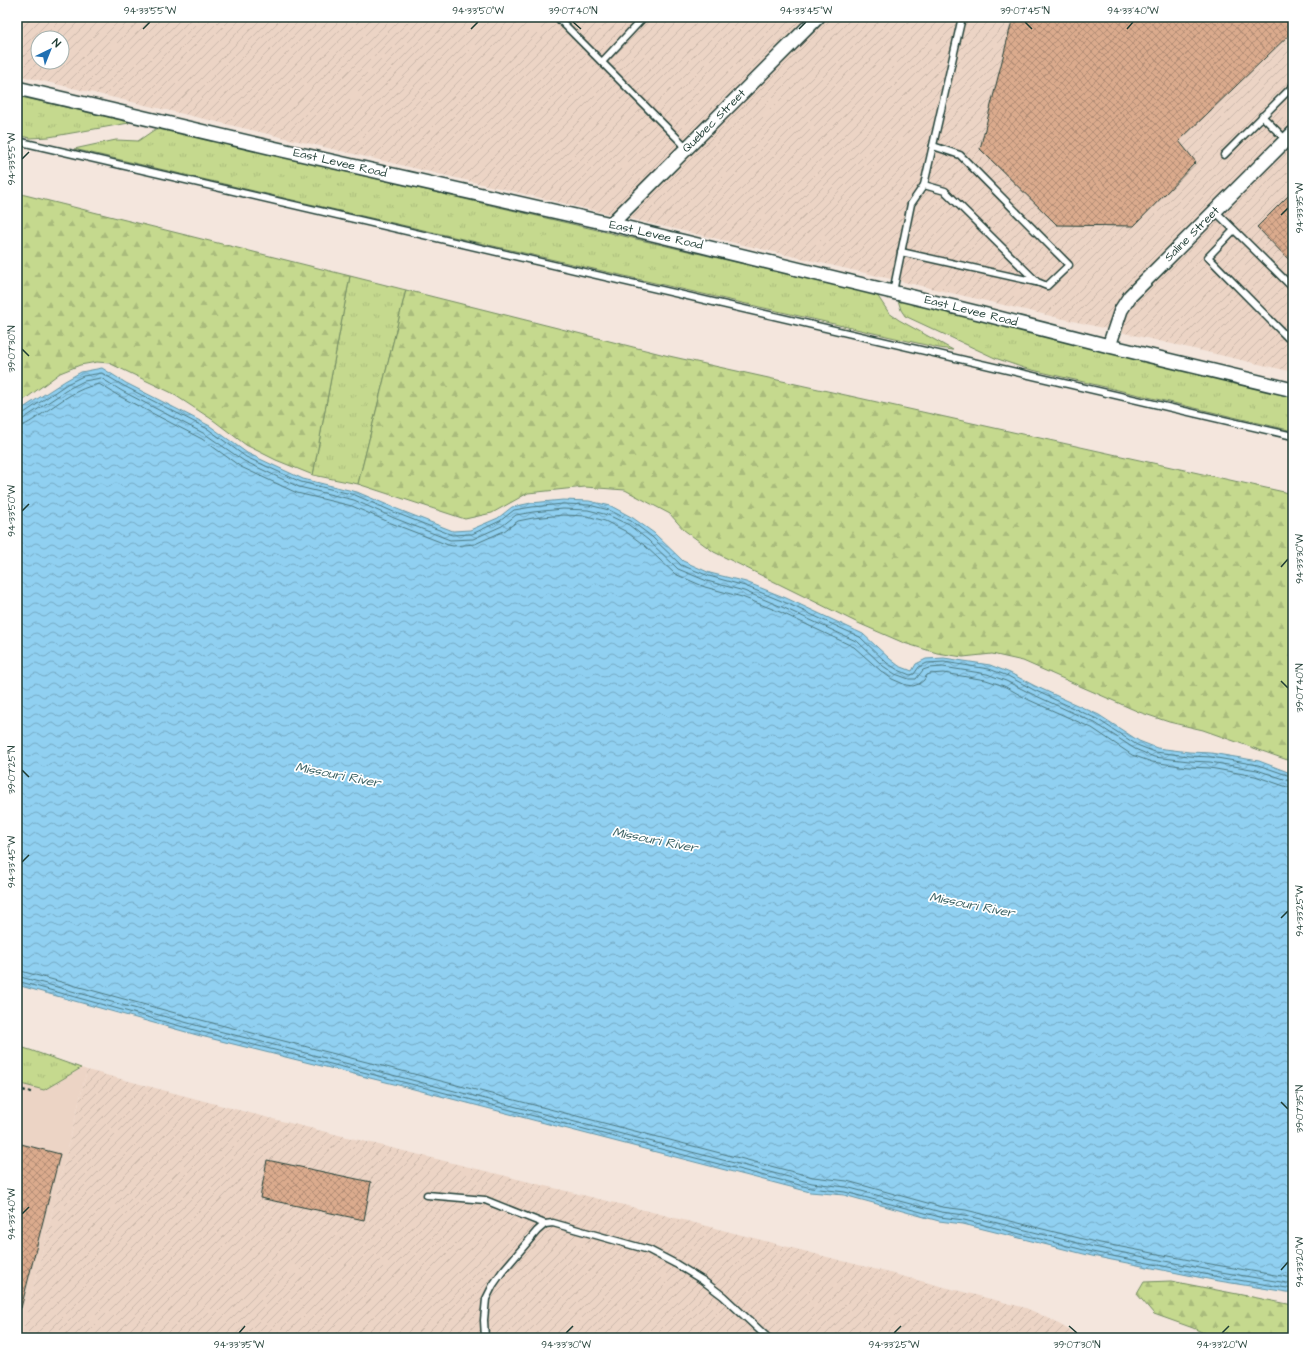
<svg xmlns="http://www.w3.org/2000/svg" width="1310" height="1355" viewBox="0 0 1310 1355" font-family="'Architects Daughter',sans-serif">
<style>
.built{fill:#ecd4c5}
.industrial{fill:url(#industrial-furrows);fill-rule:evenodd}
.grass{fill:url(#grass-tufts);stroke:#728b61}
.forest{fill:url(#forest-firs);stroke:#728b61}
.water{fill:url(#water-waves);stroke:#6395a5}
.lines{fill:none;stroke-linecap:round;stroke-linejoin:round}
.shore{stroke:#4c7880;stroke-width:1}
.building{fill:url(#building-cross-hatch);stroke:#1f3d34}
.lane-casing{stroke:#1f3d34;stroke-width:9}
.street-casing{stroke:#1f3d34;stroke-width:16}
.path{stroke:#1f3d34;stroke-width:2.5;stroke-dasharray:3 3;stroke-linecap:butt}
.lane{stroke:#fff;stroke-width:6}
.street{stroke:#fff;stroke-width:13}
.ticks{fill:none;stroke:#1f3d34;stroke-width:1.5}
.labels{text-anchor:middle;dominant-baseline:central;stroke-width:3.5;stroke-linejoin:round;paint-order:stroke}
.street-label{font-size:12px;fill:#1f3d34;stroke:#fff}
.water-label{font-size:13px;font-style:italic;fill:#3b6263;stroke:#fff}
.neatline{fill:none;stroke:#1f3d34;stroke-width:1.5}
.ticks-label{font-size:10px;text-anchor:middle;fill:#1f3d34}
</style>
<defs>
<pattern id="industrial-furrows" width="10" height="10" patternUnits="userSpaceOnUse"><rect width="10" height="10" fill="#ecd4c5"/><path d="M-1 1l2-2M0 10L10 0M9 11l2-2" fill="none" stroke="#cab7aa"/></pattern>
<pattern id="grass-tufts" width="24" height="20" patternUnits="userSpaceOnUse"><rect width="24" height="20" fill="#c5d98e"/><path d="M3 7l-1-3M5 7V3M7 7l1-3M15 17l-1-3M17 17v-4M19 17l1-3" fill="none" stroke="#a9bb7b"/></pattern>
<pattern id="forest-firs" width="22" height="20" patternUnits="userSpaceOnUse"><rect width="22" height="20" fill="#c5d98e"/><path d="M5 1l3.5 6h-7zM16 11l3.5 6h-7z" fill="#a9bb7b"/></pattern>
<pattern id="water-waves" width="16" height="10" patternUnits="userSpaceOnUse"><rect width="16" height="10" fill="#90d0f1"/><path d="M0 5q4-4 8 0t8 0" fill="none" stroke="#75aac4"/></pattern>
<pattern id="building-cross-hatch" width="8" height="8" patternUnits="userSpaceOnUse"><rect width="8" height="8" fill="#dbab8d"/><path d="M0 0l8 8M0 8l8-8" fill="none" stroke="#b18c74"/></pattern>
</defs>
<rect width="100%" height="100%" fill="#f4e6dd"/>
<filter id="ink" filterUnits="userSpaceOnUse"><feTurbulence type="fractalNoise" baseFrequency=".025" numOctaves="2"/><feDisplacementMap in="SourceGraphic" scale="8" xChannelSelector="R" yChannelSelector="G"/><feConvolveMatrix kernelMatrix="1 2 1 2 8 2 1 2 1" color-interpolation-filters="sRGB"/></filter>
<g filter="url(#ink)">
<!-- built -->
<path class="built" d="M81,1068l6,2 -66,268h-4v-255l27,7z"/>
<!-- industrial -->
<g class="industrial">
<path d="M17,17h1276v355l-705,-163 -571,-134zM38,38h24v24h-24z"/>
<path d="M87,1070l178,47 383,94 378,97 24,11 33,19h-1062z"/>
</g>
<!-- grass -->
<g class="grass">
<path d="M17,96l109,25 3,2 -80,14 -19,1 -13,-3z"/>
<path d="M163,129l714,166 12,18 10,7 54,30 -14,-2 -638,-146 -227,-53 42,-9 22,1 16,-11z"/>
<path d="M350,276l56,14 -48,194 -45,-9z"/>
<path d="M898,300l395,95v36l-269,-63 -29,-10 -90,-42 -4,-6z"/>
<path d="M17,1046l13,4 51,18 -37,22 -27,-7z"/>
</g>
<!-- forest -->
<g class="forest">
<path d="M17,193l333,83 -37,199 -37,-15 -30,-15 -33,-25 -43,-28 -61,-29 -12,-1 -17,3 -20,8 -43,32z"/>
<path d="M406,290l263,66 624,138v268l-90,-32 -34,-8 -30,-10 -116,-51 -31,-7 -29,3 -26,-4 -33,-10 -46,-20 -144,-71 -30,-22 -14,-16 -45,-24 -40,-3 -57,6 -36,20 -27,6 -107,-35z"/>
<path d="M1171,1281l122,24v33h-79l-21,-10 -39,-14 -17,-20 7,-12z"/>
</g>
<!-- water -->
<path class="water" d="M102,368l24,15 84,43 37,27 56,26 54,13 40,17 56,22 17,-1 28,-12 14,-11 19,-4 32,-3 26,1 22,5 22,12 21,15 29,28 27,12 36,9 40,16 77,36 27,25 9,7 13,5 4,-7 10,-5 18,-1 46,7 20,8 25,13 64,29 40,26 18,7 32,4 22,1 48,8 34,13v519l-80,-13 -121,-24 -129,-32 -24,-3 -95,-26 -34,-3 -404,-105 -209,-52 -180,-50v-573l48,-31 16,-9z"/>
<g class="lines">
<!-- shore -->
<g class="shore">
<path d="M17,415h4l46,-31 16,-8 19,-3 22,13 84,43 38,28 55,25 54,13 41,18 56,22 20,-1 28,-13 14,-11 18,-3 31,-3 26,1 20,5 22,11 20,15 30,29 28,11 36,10 39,16 76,35 27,26 11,7 12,5 4,-1 5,-7 8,-4 17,-1 45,7 19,7 26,14 63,29 40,26 18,7 34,4 22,1 47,8 35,12"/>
<path d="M17,421l6,-2 47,-31 14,-7 17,-3 21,13 83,43 39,27 55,26 55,13 40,18 56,22 23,-1 29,-13 14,-11 17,-3 30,-3 25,1 20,5 21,10 19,15 30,29 29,12 37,10 38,16 76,35 25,24 12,8 14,5h7l7,-9 6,-2 14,-1 44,7 19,7 26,13 63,29 40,26 19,8 35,4 21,1 47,8 36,12"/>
<path d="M17,427c9,-1 17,-8 25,-13 18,-12 35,-26 57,-30l20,12 83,43 39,28 56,26 55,13 39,17 57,22 5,1 22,-2 29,-13 14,-10 15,-3 30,-3 24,1 18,5 20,10 19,14 31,29 30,13 37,10 38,15 74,35 27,24 11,8 14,6 7,1 6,-2 5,-4 3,-5 3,-1 13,-1 43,7 18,6 25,14 63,28 40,27 20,7 36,5 22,1 45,8 32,11 6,1"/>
<path d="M17,970l184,50 209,53 403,104 34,4 95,26 24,3 129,32 121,23 77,13"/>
<path d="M17,976l182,50 209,53 404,104 34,4 95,25 24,3 129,32 121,24 78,13"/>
<path d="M17,981l181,50 209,52 404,105 34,4 95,25 24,3 128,32 122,24 79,13"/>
</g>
</g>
<!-- building -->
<g class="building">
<path d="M1013,17h280v14l-114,110 17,21 -62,64 -77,-1 -77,-76z"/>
<path d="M1293,191v73l-36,-37z"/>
<path d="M17,1143l43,11 -39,154 -4,-1z"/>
<path d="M267,1160l104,22 -7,38 -104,-22z"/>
</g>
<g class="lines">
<defs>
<g id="lane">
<path d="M557,17l130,131"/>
<path d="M602,62l42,-45"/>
<path d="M1262,116l24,24"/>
<path d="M17,141l1276,295"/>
<path d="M1224,155l69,-69"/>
<path d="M924,185l21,6 92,91 10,4 22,-21 -109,-110 -27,-9"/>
<path d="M1215,211l78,77"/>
<path d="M1234,230l-26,27 80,81h5"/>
<path d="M901,252l135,30"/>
<path d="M893,292l18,-88 13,-19 38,-168"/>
<path d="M427,1195l58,5 60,24"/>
<path d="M485,1338l-1,-18 2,-21 7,-14 9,-13 35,-41 8,-7 8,-1 96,27 27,14 26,16 21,16 45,42"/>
</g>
<g id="street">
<path d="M17,88l256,60 338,76 368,89 130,33 184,44"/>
<path d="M611,224l207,-207"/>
<path d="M1109,346l12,-36 9,-14 163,-163"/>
</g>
</defs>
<!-- lane casing -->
<use href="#lane" class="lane-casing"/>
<!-- street casing -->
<use href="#street" class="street-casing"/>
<!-- path -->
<path class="path" d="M17,1089l14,3"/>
<!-- lane -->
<use href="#lane" class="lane"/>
<!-- street -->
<use href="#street" class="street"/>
</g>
</g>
<!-- ticks -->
<path class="ticks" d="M573,22l8,7M1025,22l7,7M143,29l7,-7M471,29l7,-7M799,29l7,-7M1127,29l6,-7M22,159l7,-7M1281,215l7,-7M22,349l7,7M22,511l7,-7M1281,567l7,-8M1281,681l7,7M22,770l7,7M22,862l7,-7M1281,918l7,-7M1281,1102l7,7M22,1214l7,-7M1281,1270l7,-8M1069,1326l8,7M239,1333l6,-7M566,1333l7,-7M894,1333l7,-7M1222,1333l7,-7"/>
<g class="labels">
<!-- street labels -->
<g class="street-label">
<text transform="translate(714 121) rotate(-45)">Quebec Street</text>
<text transform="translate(340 163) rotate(13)">East Levee Road</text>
<text transform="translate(1192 234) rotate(-45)">Saline Street</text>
<text transform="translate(656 235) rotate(13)">East Levee Road</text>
<text transform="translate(971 311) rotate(14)">East Levee Road</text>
</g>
<!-- water labels -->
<g class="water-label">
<text transform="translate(338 775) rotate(11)">Missouri River</text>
<text transform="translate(655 840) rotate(11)">Missouri River</text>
<text transform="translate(972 905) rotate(11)">Missouri River</text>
</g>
</g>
<!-- margin -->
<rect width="1310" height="1355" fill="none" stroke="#fff" stroke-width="44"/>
<!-- north arrow -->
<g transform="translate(50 50) rotate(43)"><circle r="19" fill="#ffffff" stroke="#a5b1ae"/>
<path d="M0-3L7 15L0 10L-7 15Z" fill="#1f6fb2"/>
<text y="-6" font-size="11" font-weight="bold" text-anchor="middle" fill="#1f3d34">N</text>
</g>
<rect x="22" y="22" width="1266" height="1311" class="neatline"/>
<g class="ticks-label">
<text x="150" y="14">94°33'55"W</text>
<text x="478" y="14">94°33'50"W</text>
<text x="573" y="14">39°07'40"N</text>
<text x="806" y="14">94°33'45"W</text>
<text x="1025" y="14">39°07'45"N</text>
<text x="1133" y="14">94°33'40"W</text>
<text transform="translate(11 159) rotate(-90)" y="4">94°33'55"W</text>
<text transform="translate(1299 208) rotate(-90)" y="4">94°33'35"W</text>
<text transform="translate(11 349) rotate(-90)" y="4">39°07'30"N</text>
<text transform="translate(11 511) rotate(-90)" y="4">94°33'50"W</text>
<text transform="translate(1299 559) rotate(-90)" y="4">94°33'30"W</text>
<text transform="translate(1299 688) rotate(-90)" y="4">39°07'40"N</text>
<text transform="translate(11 770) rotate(-90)" y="4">39°07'25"N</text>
<text transform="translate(11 862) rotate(-90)" y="4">94°33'45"W</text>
<text transform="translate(1299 911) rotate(-90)" y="4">94°33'25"W</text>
<text transform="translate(1299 1109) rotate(-90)" y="4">39°07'35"N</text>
<text transform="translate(11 1214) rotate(-90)" y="4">94°33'40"W</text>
<text transform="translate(1299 1262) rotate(-90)" y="4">94°33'20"W</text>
<text x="239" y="1348">94°33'35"W</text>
<text x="566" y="1348">94°33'30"W</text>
<text x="894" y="1348">94°33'25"W</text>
<text x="1077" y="1348">39°07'30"N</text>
<text x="1222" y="1348">94°33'20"W</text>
</g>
</svg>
